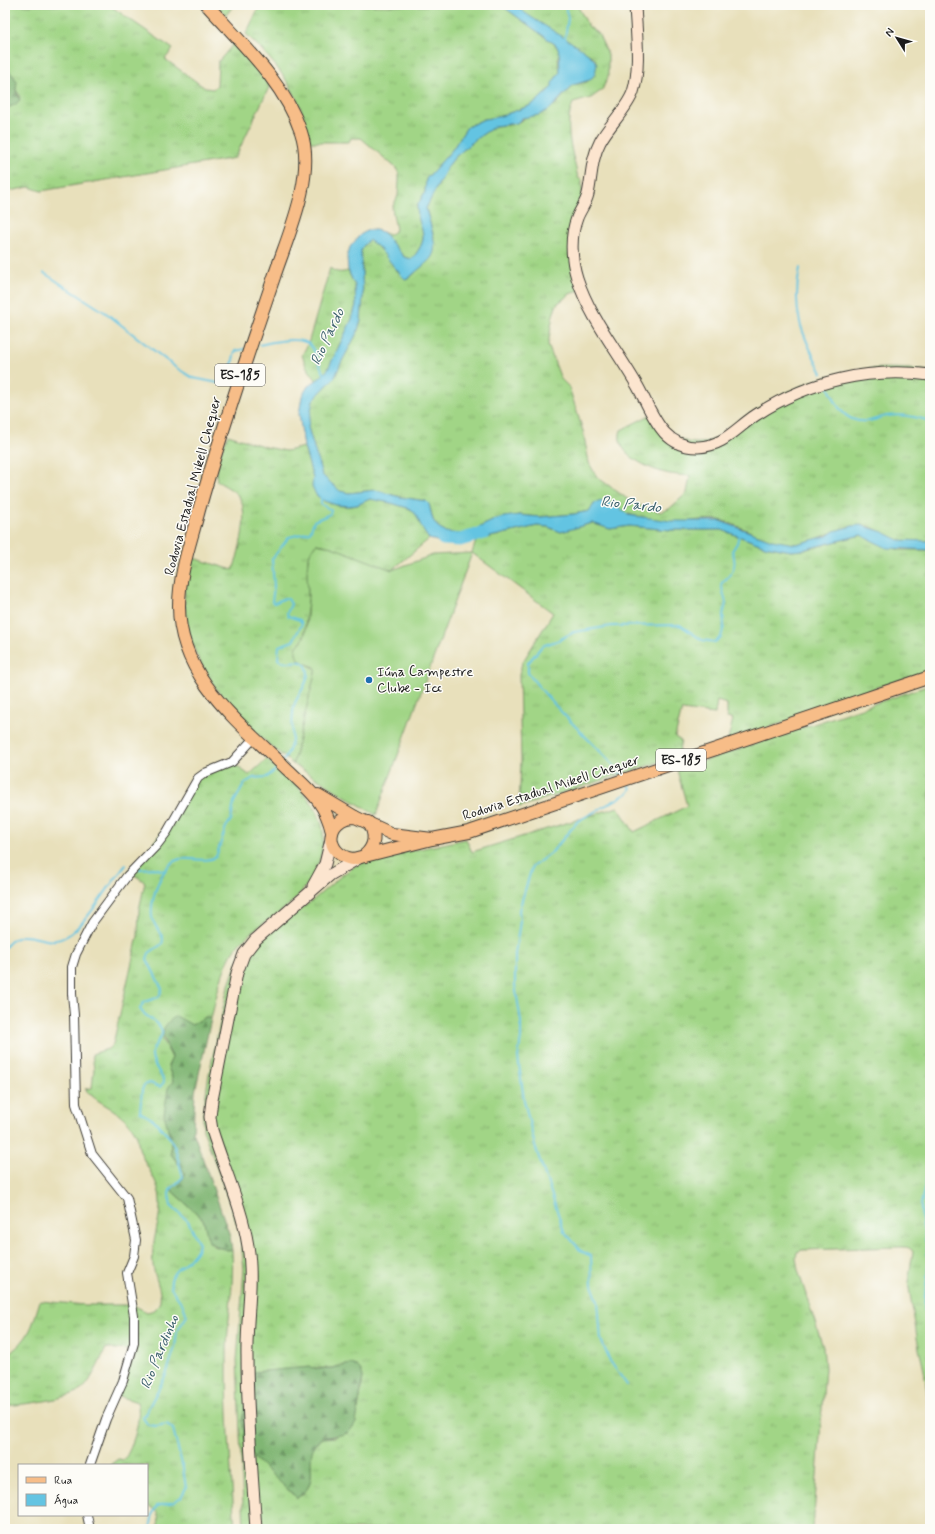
<svg xmlns="http://www.w3.org/2000/svg" width="935" height="1534" viewBox="0 0 935 1534" font-family="Mynerve,sans-serif">
<style>
.grass{fill:url(#grass-tufts);stroke:#5e7851;fill-rule:evenodd}
.forest{fill:url(#forest-firs);stroke:#4e6948}
.garden{fill:#a1d586;stroke:#5e7851}
.water{fill:#64c4e2;stroke:#40707f}
.lines{fill:none;stroke-linecap:round;stroke-linejoin:round}
.stream{stroke:#64c4e2;stroke-width:2}
.river{stroke:#64c4e2;stroke-width:13}
.street-casing{stroke:#3b3934;stroke-width:10}
.secondary-casing{stroke:#3b3934;stroke-width:13}
.primary-casing{stroke:#3b3934;stroke-width:14}
.street{stroke:#fff;stroke-width:8}
.secondary{stroke:#fce5cf;stroke-width:11}
.primary{stroke:#f7bd88;stroke-width:12}
.poi-dot{fill:#1f6fb2;stroke:#fdfcf7;stroke-width:1.5}
.labels{text-anchor:middle;dominant-baseline:central;stroke-width:3;stroke-linejoin:round;paint-order:stroke}
.shield{fill:#fdfcf7;stroke:#605f5e;stroke-width:1}
.shield-label{font-size:13px;font-weight:bold;fill:#1c1c1c}
.street-label{font-size:14px;fill:#1c1c1c;stroke:#fdfcf7}
.poi-label{font-size:14px;fill:#1c1c1c;stroke:#fdfcf7;text-anchor:start}
.water-label{font-size:15px;font-style:italic;fill:#395f6b;stroke:#fdfcf7}
</style>
<defs>
<pattern id="grass-tufts" width="24" height="20" patternUnits="userSpaceOnUse"><rect width="24" height="20" fill="#a1d586"/><path d="M3 7l-1-3M5 7V3M7 7l1-3M15 17l-1-3M17 17v-4M19 17l1-3" fill="none" stroke="#8ab673"/></pattern>
<pattern id="forest-firs" width="22" height="20" patternUnits="userSpaceOnUse"><rect width="22" height="20" fill="#80b673"/><path d="M5 1l3.5 6h-7zM16 11l3.5 6h-7z" fill="#68935e"/></pattern>
</defs>
<rect width="100%" height="100%" fill="#fdfcf7"/>
<filter id="ink" filterUnits="userSpaceOnUse"><feTurbulence type="fractalNoise" baseFrequency=".025" numOctaves="2"/><feDisplacementMap in="SourceGraphic" scale="8" xChannelSelector="R" yChannelSelector="G"/><feConvolveMatrix kernelMatrix="1 2 1 2 8 2 1 2 1" color-interpolation-filters="sRGB"/></filter>
<filter id="wash" filterUnits="userSpaceOnUse"><feTurbulence type="fractalNoise" baseFrequency=".012" numOctaves="4" result="noise"/><feDisplacementMap in="SourceGraphic" scale="16" xChannelSelector="R" yChannelSelector="G"/><feGaussianBlur stdDeviation="0.9" result="paint"/><feColorMatrix in="noise" values="0 0 0 0 0 0 0 0 0 0 0 0 0 0 0 0 0 1.4 0 .05"/><feComposite in="paint" operator="in"/></filter>
<g filter="url(#wash)">
<rect width="100%" height="100%" fill="#e8e0bb"/>
<!-- grass -->
<g class="grass">
<path d="M5,5h104l64,44 -8,10 40,29 8,1 4,-4 1,-23 18,-21 37,38 -38,79 -194,33 -12,-4 -24,5v-83l11,-5 4,-8 -4,-6v-9l-11,-16z"/>
<path d="M216,5h18l-8,10z"/>
<path d="M260,5l220,1 21,-1 55,40 4,8 -2,5 2,14 -8,15 -16,15 -7,4 -31,11 -14,2 -17,8 -15,23 -26,29 -1,13 -8,14c1,27 16,27 -5,53l-8,-2 -21,-25 6,3 7,-5 -4,-22 6,-12 1,-15v-7l-3,-6 -35,-30h-10l-2,4h-40c-5,-45 -32,-79 -63,-108z"/>
<path d="M515,5h62l12,22 9,6 10,22v22l-6,13 -11,8 -18,5c-10,25 0,50 5,75l4,2v17l-9,22 8,70 -11,5 -13,10 -4,11 -5,30 13,34 8,8 14,44 6,32 8,14 36,26 27,9 9,-3 18,-16 3,-17c-9,-1 -19,-1 -28,-4 -17,-5 -49,-20 -41,-42l29,-15c14,11 27,28 46,28 24,1 40,-21 60,-33 57,-36 107,-48 174,-39v170c-9,1 -21,1 -30,-1 -12,-2 -22,-12 -33,-14 -25,-4 -48,17 -73,18 -27,0 -49,-18 -75,-24 -13,-2 -28,2 -42,2 -29,-1 -55,-9 -82,-19l-6,8 -15,3 -34,3 -21,-2 -23,4 -30,16 -8,-1 -13,-2 -8,-6 -4,-6 -4,-16 -3,-3 -26,-4 -25,-7 -26,3 -9,-1 -18,-17 -14,-48 2,-16 3,-11 22,-23 5,-12 17,-32 4,-13 2,-24 -2,-45 2,-5 6,-6 6,4 13,14 8,12 13,8 6,-5 19,-36 -8,-29 22,-42 7,-9 21,-18 19,-13 12,-1 10,-2 11,-7 11,-1 17,-11 17,-19 14,-3 9,-22 -3,-3 -64,-40z"/>
<path d="M330,268c6,5 11,5 18,3l7,15 1,19 -4,14 -24,50 -11,12 -11,-15 -4,-11 6,-11z"/>
<path d="M228,435l38,12 20,4 18,-4 9,31 11,23c11,4 21,7 33,4 4,-1 9,-6 14,-6 7,0 39,8 44,13 6,7 8,19 14,27l-37,31 -68,-25 -8,-1 -8,13v43l-4,38 -4,4 -1,18 17,9 -23,95c-57,-45 -115,-101 -108,-180 1,-9 4,-19 5,-27l43,13c6,-16 17,-58 6,-73 -5,-7 -14,-11 -22,-16 -3,-16 5,-32 11,-46z"/>
<path d="M592,523l18,6 19,-3 42,4h51l43,16 26,5 12,-1 58,-15 38,15h31v120l-55,18 -64,26 -83,26 5,-21 -6,-1v-14l-10,-3 -2,13 -33,-4 -7,27 6,4 -3,15 -159,51 2,-46 -2,-86 3,-12 31,-50 -81,-60 5,-15h9l51,-12 11,1 13,5z"/>
<path d="M930,685v729l-6,-44 -5,-21 -11,-67 5,-30c-3,-5 -6,-5 -12,-5l-99,3 -5,2 -1,6 2,12 25,77 2,21 -12,161h-569l-7,-169 7,-91 -4,-36 -37,-104v-16l6,-39 18,-83 9,-26 10,-16 66,-48 29,-25 14,-10 13,-6 98,-21 6,13 146,-45 16,25 53,-26 -10,-36zM345,1365l18,12 -6,39 -21,21 -13,1 -10,8 -3,6 1,26 -9,17 -10,-1 -9,-10 30,-116h19z"/>
<path d="M267,759c17,16 40,32 50,53 17,32 -3,70 -27,92 -17,15 -40,25 -54,44 -15,20 -19,48 -25,71l-6,-2 -13,8 -5,-2 -25,16 10,19 -4,8 5,15 -5,50 3,9v14l14,19 -2,6 -11,12 31,28 10,27 19,5c3,36 -6,73 -5,110 0,56 4,112 8,168h-78c3,-11 3,-19 -10,-23v-41h-37l8,-6 6,1c9,-13 18,-43 13,-58l-21,-7 13,-45 -23,-2c-4,9 -17,38 -25,42 -16,10 -56,14 -76,16v-49c25,-19 26,-27 35,-56l46,4h47l14,7c6,-1 12,-4 13,-11 2,-11 -6,-25 -7,-36 -3,-22 8,-42 7,-64 0,-19 -14,-33 -20,-50 -2,-5 -2,-11 -3,-15 -11,-26 -37,-29 -52,-47l7,-1 2,-19 -2,-15 16,-5 5,-5 25,-108 1,-26 6,-28 -17,-11 19,-20 22,-29 32,-51 32,-8 16,12z"/>
</g>
<!-- forest -->
<g class="forest">
<path d="M5,65l12,16 -1,9 4,10 -4,4 -11,5z"/>
<path d="M176,1016l16,9 13,-8 6,2 -16,73 -2,39 37,105 2,15 -15,-4 -8,-5 -6,-23 -31,-28 1,-5 10,-7 2,-6 -14,-19v-14l-7,-26 4,-26 5,-7 -5,-15 4,-8c-7,-19 -18,-27 4,-42z"/>
<path d="M351,1364c8,2 10,5 12,13l-7,46 -8,10c-8,3 -21,3 -27,6 -22,14 4,43 -24,59l-43,-40 -9,-16 -3,-22 10,-48 58,-5 9,2 13,-1z"/>
</g>
<!-- garden -->
<path class="garden" d="M316,544l16,3 60,23 41,-15 39,-2 -96,262 -83,-51 23,-95 -1,-2c-7,-3 -18,-5 -19,-14 -1,-8 6,-10 8,-16 3,-10 3,-26 4,-36 1,-19 -6,-42 8,-57z"/>
<!-- water -->
<path class="water" d="M501,5h14c15,15 77,45 82,59l-2,10 -5,6 -17,5 -23,24 -11,6 -17,3 -5,5 -22,3 -19,13 -21,18 -7,9 -22,42c1,7 4,13 5,19 9,33 0,30 -22,51l-4,1 -4,-4 -23,-28 -9,-7 -6,6 -2,5 2,45 -2,24 -4,13 -17,32 -5,12 -22,23 -5,27 14,48 18,16 9,2 26,-3 25,7 26,4 3,3 4,16 4,6 8,6 13,2h8l30,-15 8,-2 15,-2 21,2 34,-3 15,-3 6,-8 7,-2 15,4 11,10 43,6h49l52,19 17,3 7,1 31,-8 7,-5 18,-5 9,-1 22,7 16,8 31,1v9l-43,-2 -26,-13 -59,15 -11,1 -26,-5 -43,-16h-51l-42,-4 -19,3 -18,-6 -31,9 -13,-5 -11,-1 -51,12h-20l-22,5 -15,-4 -5,-7 -8,-17 -5,-6 -20,-6 -21,-4 -13,6 -8,1 -13,-1 -12,-4 -8,-6 -4,-9 1,-8 -9,-31 -5,-33 3,-18 6,-10 13,-9 7,-8 24,-50 4,-14 -1,-19 -7,-16 -1,-13 3,-10 10,-12 8,-5h8l7,2 21,25 8,2c21,-26 6,-26 5,-53l8,-14 1,-13 26,-29 15,-23 17,-8 14,-2 31,-11 7,-4 16,-15v-4l8,-11c-1,-9 1,-20 -4,-27z"/>
<g class="lines">
<!-- stream -->
<g class="stream">
<path d="M565,5l3,13 -3,21"/>
<path d="M800,268c-9,44 2,67 22,105"/>
<path d="M44,273l62,40 69,54 18,11 30,6 6,-7 6,-26 10,-2"/>
<path d="M259,345c11,-3 44,-10 52,1 6,8 8,20 14,29"/>
<path d="M828,386c8,19 16,38 41,35 6,-1 12,-4 18,-5 14,-2 30,1 43,5"/>
<path d="M284,760c15,-24 4,-35 11,-57 4,-10 18,-26 11,-37 -6,-10 -20,1 -28,-7l1,-13 14,-5 9,-17 -2,-4 -12,-4 -1,-3 4,-9 -3,-5 -3,-1 -11,5 -2,-1 2,-16 -2,-27 17,-22 21,-5 4,-11 16,-7 1,-4 -10,-6v-7"/>
<path d="M622,775c-14,-18 -30,-31 -45,-47 -18,-18 -34,-35 -49,-55v-10l14,-17 17,-6 15,-8 38,-6 68,-1 22,15 13,2 6,-5 3,-11 -1,-11 3,-12 -5,-19c2,-3 4,-4 7,-7 8,-9 8,-17 4,-26l5,-8 2,-8"/>
<path d="M139,869l15,-1 11,3"/>
<path d="M5,947c22,-26 36,4 62,-11 19,-11 43,-53 59,-71"/>
<path d="M930,1159c-2,9 -3,18 -5,27 -1,7 -4,14 -4,22 0,19 8,37 7,57 0,22 -9,45 2,66"/>
<path d="M627,1385l-17,-24 -9,-21 -3,-39 -6,-16 -1,-29 -10,-5 -17,-20 -29,-85 -11,-46 -6,-43 3,-19v-17l-6,-36v-31l5,-33 -1,-11 13,-43 20,-15 26,-31 50,-28 3,-4 -2,-4"/>
<path d="M150,1529l3,-16 4,-7 17,-4 7,-5 5,-9 -3,-20 -10,-39 -6,-5 -11,2 -8,-1 -5,-7 23,-43 9,-28 2,-16 10,-15 -4,-11 -12,-17c-4,-22 25,-25 28,-44l-11,-23 -17,-15 -2,-12 1,-4 13,-13 -8,-29 -5,-10 -16,-18 -14,-8 2,-22 2,-5 6,-2 10,4 4,-5c-3,-10 -13,-18 -12,-29 0,-8 12,-15 10,-22 -3,-11 -17,-13 -22,-22l4,-7 15,-5 3,-8 -15,-30 2,-6 13,-9 1,-5c-3,-8 -9,-13 -11,-22 -2,-16 9,-54 28,-58 12,-2 25,4 36,-2l10,-30 5,-7 3,-18 11,-19 8,-5 14,-1 12,-10"/>
</g>
<!-- river -->
<path class="river" d="M443,539l17,1 24,-7"/>
</g>
</g>
<g filter="url(#ink)">
<g class="lines">
<defs>
<g id="street">
<path d="M90,1465l16,-46 17,-38 11,-38v-27l-7,-43 7,-17 2,-16 -9,-42 -35,-44 -16,-50 -2,-89 -2,-21v-27l4,-13 16,-31 35,-47 30,-31 10,-13 31,-54 7,-5 27,-11 22,-24"/>
<path d="M87,1515l3,14"/>
</g>
<g id="secondary">
<path d="M635,5c1,25 6,63 -2,87 -6,17 -25,34 -33,50 -9,17 -8,34 -12,52 -2,9 -8,16 -11,24 -7,18 -6,41 0,60 13,40 40,72 61,109 14,25 24,61 60,60 26,-1 38,-19 58,-32 52,-34 113,-48 174,-40"/>
<path d="M313,886l12,-22 6,-25"/>
<path d="M256,1529c-4,-58 -9,-115 -9,-173 -1,-36 7,-74 1,-110 -6,-39 -24,-77 -36,-116l-2,-13 2,-17 25,-127 7,-19 11,-14 75,-65 29,-17"/>
</g>
<g id="primary">
<path d="M207,5c34,38 77,77 94,127 15,44 -13,103 -27,145 -26,77 -53,154 -75,233 -8,31 -20,63 -20,96 0,72 61,117 108,163 22,21 38,32 45,63"/>
<path d="M318,795l37,22"/>
<path d="M432,839l-40,-5 -37,-17c-30,0 -32,38 -2,42l79,-20 37,-7 461,-155"/>
<path d="M364,856c11,-9 13,-22 4,-34"/>
</g>
</defs>
<!-- street casing -->
<use href="#street" class="street-casing"/>
<!-- secondary casing -->
<use href="#secondary" class="secondary-casing"/>
<!-- primary casing -->
<use href="#primary" class="primary-casing"/>
<!-- street -->
<use href="#street" class="street"/>
<!-- secondary -->
<use href="#secondary" class="secondary"/>
<!-- primary -->
<use href="#primary" class="primary"/>
</g>
</g>
<!-- markers -->
<circle class="poi-dot" cx="369" cy="680" r="4"/>
<g class="labels">
<!-- shield labels -->
<g class="shield">
<rect x="215" y="364" width="50" height="22" rx="3"/>
<rect x="656" y="749" width="50" height="22" rx="3"/>
</g>
<g class="shield-label">
<text x="240" y="375">ES-185</text>
<text x="681" y="760">ES-185</text>
</g>
<!-- street labels -->
<g class="street-label">
<text transform="translate(193 486) rotate(-75)">Rodovia Estadual Mikell Chequer</text>
<text transform="translate(551 788) rotate(-18)">Rodovia Estadual Mikell Chequer</text>
</g>
<!-- poi labels -->
<g class="poi-label">
<text x="377" y="672">Iúna Campestre<tspan x="377" dy="16">Clube - Icc</tspan></text>
</g>
<!-- water labels -->
<g class="water-label">
<text transform="translate(328 337) rotate(-65)">Rio Pardo</text>
<text transform="translate(631 505) rotate(6)">Rio Pardo</text>
<text transform="translate(160 1352) rotate(-68)">Rio Pardinho</text>
</g>
</g>
<!-- margin -->
<rect width="935" height="1534" fill="none" stroke="#fdfcf7" stroke-width="20"/>
<!-- legend -->
<rect x="18" y="1464" width="130" height="52" fill="#fdfcf7" stroke="#a3a29f"/>
<rect x="26" y="1477" width="20" height="6" fill="#f7bd88" stroke="#a3a29f"/>
<text x="54" y="1484" font-size="12" fill="#1c1c1c">Rua</text>
<rect x="26" y="1494" width="20" height="12" fill="#64c4e2" stroke="#a3a29f"/>
<text x="54" y="1504" font-size="12" fill="#1c1c1c">Água</text>
<!-- north arrow -->
<g transform="translate(897 38) rotate(307)" stroke="#fdfcf7" stroke-width="3" paint-order="stroke">
<path d="M0-3L7 15L0 10L-7 15Z" fill="#1c1c1c"/>
<text y="-6" font-size="11" font-weight="bold" text-anchor="middle" fill="#1c1c1c">N</text>
</g>
</svg>
